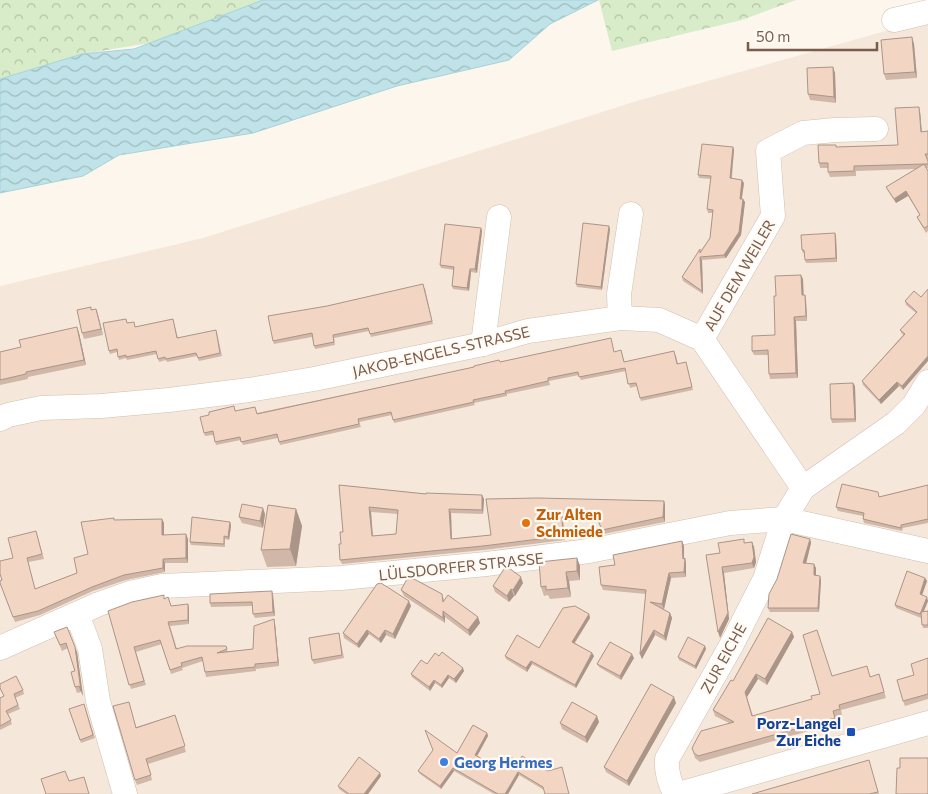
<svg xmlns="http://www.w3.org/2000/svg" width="928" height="794" viewBox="0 0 928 794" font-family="Commissioner,sans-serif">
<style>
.residential{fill:#f5e8da}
.forest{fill:url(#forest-crowns)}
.water{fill:url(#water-waves);stroke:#a5d3da}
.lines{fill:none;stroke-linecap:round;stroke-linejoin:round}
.minor-casing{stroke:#d1beb0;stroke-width:25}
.minor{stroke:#fff;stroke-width:24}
.wall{fill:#d1b7a8;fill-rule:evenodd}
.shaded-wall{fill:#aa9588}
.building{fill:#f3d5c3;stroke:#aa9588;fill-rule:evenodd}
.food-dot{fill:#e8710a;stroke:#fffaf3;stroke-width:2}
.transit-dot{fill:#1a4fb4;stroke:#fffaf3;stroke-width:2}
.shop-dot{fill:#3f7fe0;stroke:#fffaf3;stroke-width:2}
.labels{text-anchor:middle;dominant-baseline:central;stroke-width:4.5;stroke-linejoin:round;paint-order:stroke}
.street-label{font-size:15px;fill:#7a5c4d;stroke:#fffaf3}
.food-label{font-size:15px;font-weight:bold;fill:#c56008;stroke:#fffaf3;text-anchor:start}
.transit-label{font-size:15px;font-weight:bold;fill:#164399;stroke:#fffaf3;text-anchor:end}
.shop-label{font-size:15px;font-weight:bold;fill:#366cbe;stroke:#fffaf3;text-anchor:start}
</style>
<defs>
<pattern id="forest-crowns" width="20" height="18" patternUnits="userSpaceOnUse" patternTransform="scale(1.25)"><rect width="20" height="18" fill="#d8ecc9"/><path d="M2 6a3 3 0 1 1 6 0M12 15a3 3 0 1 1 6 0" fill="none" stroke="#b4c2a5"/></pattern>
<pattern id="water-waves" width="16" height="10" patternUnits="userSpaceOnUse" patternTransform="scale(1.25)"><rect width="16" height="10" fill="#bfe3e8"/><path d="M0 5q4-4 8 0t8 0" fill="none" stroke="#a0bbbe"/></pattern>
</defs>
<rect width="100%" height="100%" fill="#fdf6ec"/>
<!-- residential -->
<path class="residential" d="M928,19v775h-928v-508l203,-48 437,-138z"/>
<!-- forest -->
<g class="forest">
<path d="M0,0h263l-113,43 -68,11 -82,25z"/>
<path d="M599,0h197l-54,20 -130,31z"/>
</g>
<!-- water -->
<path class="water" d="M263,0h335l-48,24 -41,36 -112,26 -144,47 -134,22 -36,21 -83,17v-114l82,-25 52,-5z"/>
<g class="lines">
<defs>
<g id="minor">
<path d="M894,20l34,-8"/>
<path d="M620,318l-1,-24 12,-80"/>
<path d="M702,339l71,-123 -5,-65 35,-18 32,-3 41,-1"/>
<path d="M483,344l16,-127"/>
<path d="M0,419l8,-4 33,-7 60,-2 68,-6 80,-10 65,-11 169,-35 45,-13 92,-13 39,2 43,19 101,149"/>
<path d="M77,614l13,35 8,52 27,93"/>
<path d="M0,648l99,-44 31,-11 32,-7 179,-8 145,-14 103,-13 141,-28 54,-4 144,32"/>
<path d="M675,794c-5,-12 -9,-21 -8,-35l65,-115 33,-65 19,-60 19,-31 93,-65 18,-18 14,-23"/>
<path d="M679,794l249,-71"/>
</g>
</defs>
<!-- minor casing -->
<use href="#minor" class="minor-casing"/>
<!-- minor -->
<use href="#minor" class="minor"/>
</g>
<!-- wall -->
<g class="wall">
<path d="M912,37l2,7 3,34 -31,2 -2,-6z"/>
<path d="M833,67l2,6 1,30 -26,-3 -2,-6z"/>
<path d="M920,111l2,21 6,-1v28h-1l1,2v7h-1l1,3v60l-2,2 -7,-12 -2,-4 3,-2 -12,-19 -12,7 -8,-12 -2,-4 30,-18 -60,2v5l-26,1 -2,-5v-4h-8l-1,-5 18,-16 61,-2z"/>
<path d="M733,147l1,3 -2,28 12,5 -2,16 3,3 -4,33 -15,23 -24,2 1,34 -20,-13 -1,-4 28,-39 3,-25h-5l-1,-4 4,-30 -12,-1 -1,-3z"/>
<path d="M481,228l1,3 -5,42 -6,-1 -2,19 -16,-2 -1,-3 2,-16 -13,-2 -1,-3z"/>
<path d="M610,229l-8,61 -25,-3 -1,-3z"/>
<path d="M836,236l1,26 -31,1 -1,-3v-7h-2l-1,-3z"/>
<path d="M801,275l2,4v16h2l1,5 1,21h-11l2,57 -28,1 -1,-5 -1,-19h-14l-2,-4 23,-16 1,-39z"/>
<path d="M425,288l8,36 -62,13 -2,-6 -35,7 1,7 -20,4 -3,-12 -38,7 -1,-3 54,-35z"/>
<path d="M921,297l-18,93 -4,-4 -18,18 -18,-19 -1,-4 41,-46 -1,-1 -2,-4 16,-17 -10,-8 -1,-4z"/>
<path d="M96,309l2,6 5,20 -19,4 -2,-6z"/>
<path d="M173,319l5,19 39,-5 5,23 -23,5 -2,-5 -30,6 -1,-2 -7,2 -2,-8 -30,6 -1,-2 -7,2 -2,-8 -7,2 -1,-3 18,-28 9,4z"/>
<path d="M79,333l7,32 -58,12v2l-28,6v-33l21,-5z"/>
<path d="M612,342l2,10 8,2 2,8 52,-7 2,9 8,-2 7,28 -52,11 -4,-15 -7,2 -4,-17 -45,9 -2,-5 -30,6 1,4 -43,9v2l-33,7 1,2 -81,18 -2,-8 -33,7 2,5 -81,18 -2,-7 -35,7 -2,-5 -25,5 -3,-10 -8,1 -1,-3 31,-22 22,2 243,-51z"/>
<path d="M853,383l2,3 1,36 -24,1 -1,-4z"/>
<path d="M339,485l87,9 56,1 2,4 -1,15 -32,-1 1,26 39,-4 -5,-36 178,2 1,4v17l-62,12 -4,-12 -36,-1 2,19 -81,10 -142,14 -2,-4 3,-28zM371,512l27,2 -2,20 -23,2z"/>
<path d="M928,485v38l-25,5 -1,3 -38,-8 -1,-4v-3l-25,-5 -2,-4z"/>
<path d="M296,509l6,17 -6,40 -29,1 -6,-17z"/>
<path d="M265,514l-2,14 -21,-5 -3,-6z"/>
<path d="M162,519l2,4v12l24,4v24h-23v9l-39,8 -33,11 -53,24 -25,7 -15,-39 36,-52 8,28 -16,3 7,27 42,-16 11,-19 27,-34z"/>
<path d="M230,522l1,4 -2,14 -4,-1v8l-34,-2 -1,-3z"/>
<path d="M810,539l1,4 -5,20 10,5v8l5,4 -2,32h-49l-2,-4z"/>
<path d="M682,541l2,5v12l2,5v14l-15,1 -7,31h-2l8,4 2,5 -6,23 -11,-6 -13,24 -2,-5 6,-60 -43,-4 -2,-5 14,-20z"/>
<path d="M752,542l2,5 2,15 -2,6 -30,5 5,46 -9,19v-85l25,-10z"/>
<path d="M577,558l3,8v14l-11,1 2,16 -21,2 -2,-4 -4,1 -3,-9z"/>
<path d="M925,578l2,3 -5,14 6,6 -4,10h4v17h-5l-2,-10 -25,-10 -1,-3z"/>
<path d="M523,583l-8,13h-1l-5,6 -14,-10 -2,-6z"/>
<path d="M401,590l41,4 2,6 36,23 -10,13 -25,-19v6l-41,-27z"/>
<path d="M273,595l2,21 -20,2 -2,-4 -1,-8 -41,1 -1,-4z"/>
<path d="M165,598l6,8 18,2v16l-19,2 7,23 49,-3 2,6 25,-3 22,-25 4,42 -23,3v2l-50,6 -3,-16 -21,7 1,2 -12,4 -9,-30 -26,8 10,33 -15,4 -23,-78z"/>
<path d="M411,606l-16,33 -9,-4 -5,8 -12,-9 -10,14 -15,-10 -1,-5z"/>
<path d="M589,614l1,4 -15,25 17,10 2,3 -18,32 -44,-24 -5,8 -21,-13 -1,-3 34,-8z"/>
<path d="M54,632l23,20 6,44 -2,-4 -4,1 -2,-6v-16l-7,-23 -6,3z"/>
<path d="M792,632l2,5 -27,48 -9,-6 -11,18 6,19 59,-17 8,-5 12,-18 38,1 11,3 5,18 -45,12 1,5 -7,2 2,6 -137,39 -5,-4 -3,-10 37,-25 -14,-7 -2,-6 20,-29z"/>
<path d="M339,633l5,25 -30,6 -2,-4z"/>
<path d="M705,646l1,3 -10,20 -17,-9 -1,-3z"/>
<path d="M634,658l-13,22 -22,-13 -2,-3z"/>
<path d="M928,658v41l-23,7 -2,-5 11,-26z"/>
<path d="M427,664l37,7 -8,12 -7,-5 -7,10 -7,-5 -5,8 -18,-14 -1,-3z"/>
<path d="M0,684l23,6 1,4 -9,4 5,11 -12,5 4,10 -12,6v-32l4,-2 -4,-7z"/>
<path d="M129,702l7,25 39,-12 11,37 -38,12 4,16 -15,5 -2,-5z"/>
<path d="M676,703l-47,83 -23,-14 -2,-5z"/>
<path d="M84,704l11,34 -14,5 -12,-34z"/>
<path d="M599,722l-12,21 -25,-14 -2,-6z"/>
<path d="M487,733l1,3 -11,20 24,14 18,-8 29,9 -4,19 -25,-15 -11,19h-14l-40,-23 -13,18 -21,-15 -2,-3 39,-18z"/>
<path d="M870,765l9,29h-127z"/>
<path d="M380,773l1,3 -13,18h-22l-7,-5 -1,-3z"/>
</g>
<!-- shaded-wall -->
<g class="shaded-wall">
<path d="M912,37l2,7 3,34 -2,-6z"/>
<path d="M833,67l2,6 1,30 -2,-6z"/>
<path d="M919,107l1,4 2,26 -1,-5z"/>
<path d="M733,147l1,3 -3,31 -1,-3z"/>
<path d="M742,180l2,3 -3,19 -1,-3z"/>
<path d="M906,191l2,5 -12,7 -2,-4z"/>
<path d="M743,199l2,3 -4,33 -15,23 -2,-3z"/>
<path d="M609,226l1,3 -8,61 -1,-3z"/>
<path d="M481,228l1,3 -5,42 -2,-4z"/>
<path d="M835,233l1,3 1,26 -1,-4z"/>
<path d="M700,257l2,3 1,34 -1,-3z"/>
<path d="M470,269l1,3 -2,19 -2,-3z"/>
<path d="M801,275l2,4 1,21 -2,-5z"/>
<path d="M805,295l1,5 1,21 -1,-5z"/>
<path d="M96,309l2,6 5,20 -2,-6z"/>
<path d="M794,317l2,4 2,57 -2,-5z"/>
<path d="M77,327l2,6 7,32 -2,-5z"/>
<path d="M928,356v5l-25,29 -1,-4z"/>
<path d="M897,382l2,4 -18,18 -2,-4z"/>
<path d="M853,383l2,3 1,36 -1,-3z"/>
<path d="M482,495l2,4 -1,15 -1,-4z"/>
<path d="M664,501l1,4v17l-2,-5z"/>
<path d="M369,507l2,5 2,28 -1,-4z"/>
<path d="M263,508l2,6 -2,14 -3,-7z"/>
<path d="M296,509l6,17 -6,40 -6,-17z"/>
<path d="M449,509l2,4 1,30 -1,-4z"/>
<path d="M562,517l1,4 2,19 -2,-4z"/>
<path d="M162,519l2,4v16l-2,-4z"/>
<path d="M230,522l1,4 -2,14 -1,-3z"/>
<path d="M186,534l2,5v24l-2,-5z"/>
<path d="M810,539l1,4 -6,25 -2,-5z"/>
<path d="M682,541l2,5v16l1,-4 1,5v14l-2,-5z"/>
<path d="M752,542l2,5 2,15 -2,6 -2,-5z"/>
<path d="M577,558l3,8v14l-3,-9z"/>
<path d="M163,559l2,4v9l-2,-4z"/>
<path d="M814,564l2,4v12l-2,-5z"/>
<path d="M722,567l2,6 5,46 -9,19 -2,-6z"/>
<path d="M566,572l3,9 2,16 -3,-9z"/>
<path d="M669,573l2,5 -7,31 -2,-5z"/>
<path d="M820,576l1,4 -2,32 -1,-4z"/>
<path d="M521,577l2,6 -8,13 -2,-6z"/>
<path d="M925,578l2,3 -6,17 -1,-4z"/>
<path d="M511,589l3,7 -5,6 -2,-6z"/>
<path d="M272,591l1,4 2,21 -2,-4z"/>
<path d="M927,597l1,4 -6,14 -1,-3z"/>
<path d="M409,601l2,5 -16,33 -2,-5z"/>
<path d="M188,604l1,4v16l-1,-4z"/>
<path d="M443,611l2,6v6l-2,-5z"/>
<path d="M670,613l2,5 -6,23 -2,-5z"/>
<path d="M589,614l1,4 -17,27 -1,-3z"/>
<path d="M478,617l2,6 -10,13 -2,-6z"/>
<path d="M274,619l1,5 4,42 -1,-4z"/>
<path d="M367,630l2,4 -10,14 -2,-4z"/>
<path d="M385,630l1,5 -5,8 -2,-4z"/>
<path d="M654,630l1,5 -13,24 -2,-5z"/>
<path d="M792,632l2,5 -27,48 -2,-6z"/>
<path d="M705,646l1,3 -10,20 -1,-3z"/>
<path d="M75,647l2,5 6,44 -2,-5z"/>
<path d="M592,653l2,3 -18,32 -1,-3z"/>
<path d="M632,654l2,4 -13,22 -1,-4z"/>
<path d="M531,661l1,3 -5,8 -1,-4z"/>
<path d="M463,668l1,3 -8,12 -2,-4z"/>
<path d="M756,674l2,5 -11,18 -2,-5z"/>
<path d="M448,675l1,3 -7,10 -1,-3z"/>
<path d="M434,680l1,3 -5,8 -1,-4z"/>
<path d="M674,697l2,6 -47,83 -2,-5z"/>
<path d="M597,716l2,6 -12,21 -2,-6z"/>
<path d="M487,733l1,3 -12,22 -1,-3z"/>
<path d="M453,768l1,3 -13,18 -1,-3z"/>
<path d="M518,772l1,3 -11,19h-3z"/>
<path d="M380,773l1,3 -13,18h-4z"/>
</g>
<!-- building -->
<g class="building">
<path d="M912,37l3,35 -31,2 -3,-34z"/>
<path d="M833,67l1,30 -26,-3 -1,-26z"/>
<path d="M919,107l2,25 7,-1v23h-3l3,7v3h-4l4,7v55l-4,2 -7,-11 3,-2 -14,-24 -12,8 -8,-12 38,-23 -70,2v5l-26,1v-9h-9l-1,-18h18v2l62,-2 -3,-37z"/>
<path d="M702,144l31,3 -3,31 12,2 -2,19h3l-4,33 -15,23 -24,2 2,34 -20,-14 18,-28v4l10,-15 3,-28 -6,-1 4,-33 -13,-1z"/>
<path d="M583,223l26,3 -8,61 -25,-3z"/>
<path d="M445,224l36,4 -6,41h-5l-3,19 -15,-2 2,-19 -14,-2z"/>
<path d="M835,233l1,25 -31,2 -1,-10h-2l-1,-15z"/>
<path d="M801,275l1,20h3l1,21 -12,1 2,56 -27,1 -1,-24 -16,1v-15l23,-1 -1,-39h2l-1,-20z"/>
<path d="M423,284l9,37 -62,13 -2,-6 -35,7 1,7 -20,4 -2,-13 -39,8 -5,-25 59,-10z"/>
<path d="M928,289v67l-26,30 -5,-4 -18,18 -17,-19 43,-47 -5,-4 17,-18 -12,-11 9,-10 7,6z"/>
<path d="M91,307v3l5,-1 5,20 -19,4 -5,-23z"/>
<path d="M126,319l1,4 7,-1 1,5 38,-8 4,19 39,-8 4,23 -22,5 -2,-5 -30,6 -1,-2 -7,2 -2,-8 -30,6v-2l-8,2 -1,-8 -8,2 -6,-28z"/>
<path d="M77,327l7,33 -58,12v2l-26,6v-28l21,-5 -2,-7z"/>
<path d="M611,338l3,14 7,-2 3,12 50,-11 3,13 9,-2 6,25 -52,11 -4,-15 -8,1 -3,-16 -46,9 -1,-5 -30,6v3l-43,10 1,2 -33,7 1,2 -81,18 -2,-8 -33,7 1,5 -80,18 -2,-8 -36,8 -1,-5 -25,5 -2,-11 -9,2 -4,-16 9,-2v-3l25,-6 1,5 20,-4 2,7 217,-47v-1l25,-6 1,2z"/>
<path d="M853,383l2,36h-24l-1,-35z"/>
<path d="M842,484l36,8 1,5 49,-12v34l-27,6v3l-38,-9 1,-6 -28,-6z"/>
<path d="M339,485l87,9v-1l56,2v15l-33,-1 2,30 40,-4 -5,-36 52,-1 126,3 -1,16 -61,13 -5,-12 -35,-1 1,19 -80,10 -143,14 -1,-16h2l-1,-12h3zM369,507l29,3 -2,24 -24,2z"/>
<path d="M242,504l21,4 -3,13 -21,-4z"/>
<path d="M268,505l28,4 -6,40 -29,1z"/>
<path d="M192,517l38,5 -2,15 -4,-1v8l-34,-2z"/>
<path d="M114,518v2l48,-1v16l24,-1v24l-23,1v9l-39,7 -32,12 -54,24 -25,6 -13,-34v-2l2,-1 -2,-6v-13l13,-3 -5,-20 28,-7 6,23 -15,4 8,31 42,-16 -3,-15 14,-4 -7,-32z"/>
<path d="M791,534l19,5 -7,24 11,1v11l6,1 -2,32h-50l1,-14 8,-15z"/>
<path d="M744,539v4l8,-1 2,15 -2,6 -30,4 6,46 -10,19 -12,-77 14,-2 -2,-10z"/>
<path d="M682,541l1,18 2,-1 -1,14 -15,1 -7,31 -12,-2 20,11 -6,23 -10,-6 -14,24 6,-64 -45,-5 -2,-18 16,-2 -2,-10z"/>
<path d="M577,558v13l-11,1 2,16 -22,2v-4l-5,1 -2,-25z"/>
<path d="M509,568l12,9 -8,13 -2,-1 -4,7 -14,-10 11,-17z"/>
<path d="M907,571l18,7 -5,16 7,3 -6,15 7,-1v14h-6l-1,-13 -1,2 -25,-9z"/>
<path d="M407,579h7l28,15 1,8 5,-7 30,22 -10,13 -25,-19v7l-42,-28z"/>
<path d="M381,583l28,18 -16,33 -8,-4 -6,9 -12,-9 -10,14 -14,-11 34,-49z"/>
<path d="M272,591l1,21 -20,2 -1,-12 -42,1v-9z"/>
<path d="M164,595v4l4,-2 3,9 17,-2v16l-20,2 8,27 11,-3h39l1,3 -10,4 36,-4 1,-23 20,-7 4,43 -23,2v3l-50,5 -3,-15 -21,6 1,3 -12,4 -10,-30 -26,7 10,34 -15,4 -21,-74 24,-9z"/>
<path d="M575,606l14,8 -17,28 20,11 -17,32 -44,-24 -5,7 -21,-12 12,-21 22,13 24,-40z"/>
<path d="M768,618l24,14 -27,47 -9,-5 -11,18 7,24 60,-17 -1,-3 9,-2 -17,-59 14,-5 15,46 35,-10 3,11 9,-3 5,18 -45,13 1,4 -7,2 2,7 -137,38 -4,-3 -2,-5 9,-17 33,-9 -21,-12 18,-30 2,1z"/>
<path d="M67,627l8,20 6,44 -2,-5 -4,1 -4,-15 4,-1 -9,-28 -6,2 -6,-13z"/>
<path d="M339,633l3,22 -30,5 -3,-22z"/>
<path d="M688,637l17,9 -10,20 -17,-9z"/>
<path d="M610,642l22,12 -12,22 -23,-12z"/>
<path d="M442,652l21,16 -9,11 -6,-4 -7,10 -7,-5 -5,7 -18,-13 10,-14 6,4 8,-11 4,3z"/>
<path d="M928,658v36l-25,7 -6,-21 17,-5 -3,-11z"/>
<path d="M16,676l7,14 -9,4 4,11 -12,6 5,9 -11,6v-28l4,-2 -4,-8v-4z"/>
<path d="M651,684l23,13 -47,84 -23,-14z"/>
<path d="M129,702l7,26 39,-13 10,31 -39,13 5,16 -16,5 -22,-74z"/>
<path d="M572,702l25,14 -12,21 -25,-14z"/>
<path d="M84,704l9,31 -13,5 -11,-31z"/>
<path d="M473,725l14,8 -12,22 26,15 8,-14 10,6 3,-6 26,15 14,-4 7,27h-24l-2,-7 -25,-15 -13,22h-7l-45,-26 -13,18 -22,-15 15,-21 -8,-20 32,23z"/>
<path d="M359,757l21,16 -16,21h-15l-11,-8z"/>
<path d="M900,758h28v36h-32l1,-26h3z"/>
<path d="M869,760l9,32 -9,2h-117z"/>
<path d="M65,771l4,10 15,-4 5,17h-43l-5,-15z"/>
</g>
<!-- markers -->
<circle class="food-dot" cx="526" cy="523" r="5"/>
<rect class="transit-dot" x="846" y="727" width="10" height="10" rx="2.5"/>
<circle class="shop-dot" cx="444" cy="762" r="5"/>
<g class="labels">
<!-- street labels -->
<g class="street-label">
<text transform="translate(739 275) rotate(-60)">AUF DEM WEILER</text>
<text transform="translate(441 351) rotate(-13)">JAKOB-ENGELS-STRASSE</text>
<text transform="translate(461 566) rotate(-6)">LÜLSDORFER STRASSE</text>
<text transform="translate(723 658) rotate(-61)">ZUR EICHE</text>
</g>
<!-- food labels -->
<g class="food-label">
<text x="536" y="514">Zur Alten<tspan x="536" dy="17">Schmiede</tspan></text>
</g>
<!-- transit labels -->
<g class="transit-label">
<text x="841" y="723">Porz-Langel<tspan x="841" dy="17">Zur Eiche</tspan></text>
</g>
<!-- shop labels -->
<g class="shop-label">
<text x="454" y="762">Georg Hermes</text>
</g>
</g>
<!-- scale -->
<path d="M748 42v8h129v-8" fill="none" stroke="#7a5c4d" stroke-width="2.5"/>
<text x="756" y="42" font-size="15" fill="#7a5c4d" stroke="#fffaf3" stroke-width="4" paint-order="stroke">50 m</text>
</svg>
